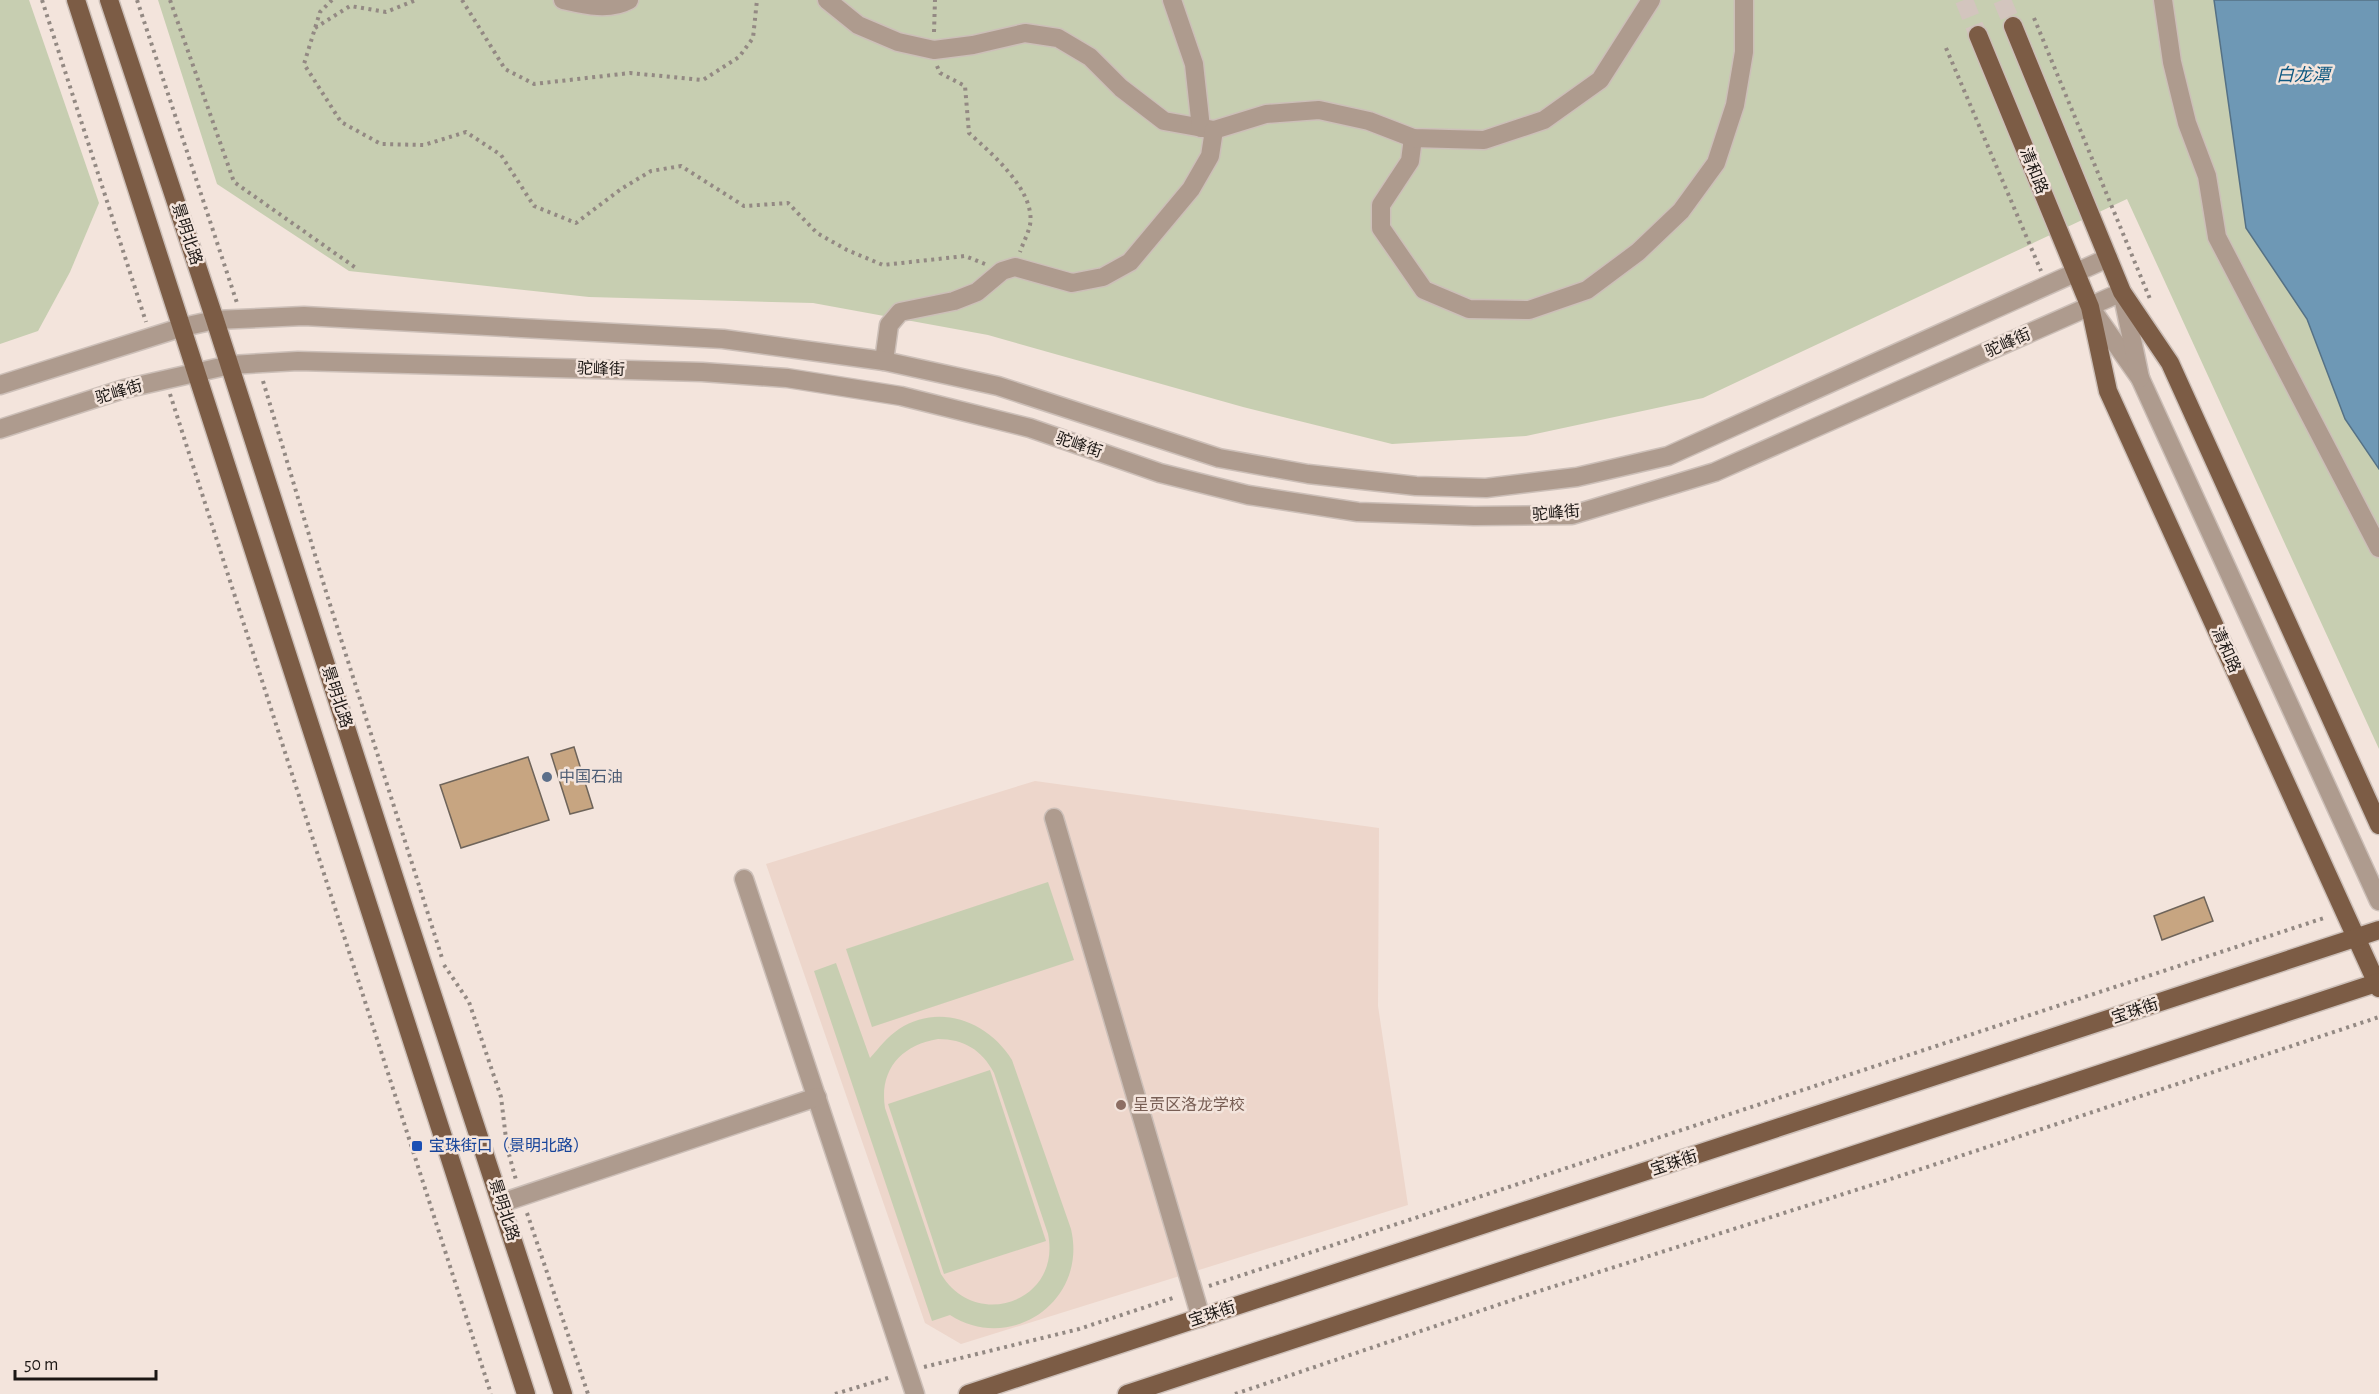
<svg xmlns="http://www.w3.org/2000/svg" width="2379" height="1394" viewBox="0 0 2379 1394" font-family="'Alegreya Sans','Noto Sans SC',sans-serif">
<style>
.built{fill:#edd6cb}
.green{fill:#c7ceb1;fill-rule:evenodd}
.water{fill:#6e98b5;stroke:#557185;stroke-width:1.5}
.building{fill:#c7a581;stroke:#6e645a;stroke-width:1.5}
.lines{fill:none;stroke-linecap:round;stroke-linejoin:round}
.major-tunnel{stroke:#d3c5be;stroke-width:18;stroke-dasharray:18 9;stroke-linecap:butt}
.minor-casing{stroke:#ccbfb8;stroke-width:21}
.major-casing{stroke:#ccbfb8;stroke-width:21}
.path{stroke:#938983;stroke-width:4;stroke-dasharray:3 4.5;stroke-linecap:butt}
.minor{stroke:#ae9b8e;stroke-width:18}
.major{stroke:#7c5c45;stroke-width:18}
.service-dot{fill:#5c6f8a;stroke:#f3e4dc;stroke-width:2}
.education-dot{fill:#8d6e63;stroke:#f3e4dc;stroke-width:2}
.transit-dot{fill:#1a4fb4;stroke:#f3e4dc;stroke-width:2}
.labels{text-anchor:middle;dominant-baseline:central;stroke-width:5;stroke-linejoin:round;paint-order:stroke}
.street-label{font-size:16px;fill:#1c1714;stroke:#f3e4dc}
.service-label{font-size:16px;fill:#4e5e75;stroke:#f3e4dc;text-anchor:start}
.education-label{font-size:16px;fill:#785e54;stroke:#f3e4dc;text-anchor:start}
.transit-label{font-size:16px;fill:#164399;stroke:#f3e4dc;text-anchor:start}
.water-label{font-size:18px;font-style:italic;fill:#0f5981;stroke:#f3e4dc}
</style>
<rect width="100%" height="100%" fill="#f3e4dc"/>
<!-- built -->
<path class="built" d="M1035,781l344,47 -1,178 30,199 -447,139 -36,-21 -159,-459z"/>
<!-- green -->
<g class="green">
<path d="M0,0h29l70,203 -29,69 -32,59 -38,13z"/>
<path d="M158,0h2221v749l-252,-550 -424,199 -177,38 -134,8 -149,-37 -255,-72 -175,-32 -224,-6 -240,-26 -132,-87z"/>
<path d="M1048,882l26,78 -202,67 -26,-78z"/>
<path d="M836,963l34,95c9,-10 17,-21 29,-29 40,-26 89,-8 113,31l59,169c17,72 -60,125 -121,86l-18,6 -118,-350zM938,1039c26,0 44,11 56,34l54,161c14,67 -72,98 -107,40l-56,-166c-6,-38 16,-63 53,-69z"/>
<path d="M990,1070l56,171 -102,33 -56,-170z"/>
</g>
<!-- water -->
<path class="water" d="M2214,0h165v469l-34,-50 -38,-100 -61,-91z"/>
<!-- building -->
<g class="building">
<path d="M574,747l19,61 -23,6 -19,-60z"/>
<path d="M528,757l21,63 -88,28 -21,-63z"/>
<path d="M2204,897l9,24 -51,19 -8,-24z"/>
</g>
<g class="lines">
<!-- major-tunnel -->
<g class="major-tunnel">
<path d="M1964,0l14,35"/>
<path d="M2002,0l11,26"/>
</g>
<defs>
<g id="minor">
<path d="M563,0c22,5 46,11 66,0"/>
<path d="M827,0l31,25 40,17 36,8 39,-5 52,-12 33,5 32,19 31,31 43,33 50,9"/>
<path d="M1172,0l22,64 7,64"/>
<path d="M2163,0l9,62 15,61 20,53 10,61 162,311"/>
<path d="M1413,138l-3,23 -29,44v23l43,62 45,19 60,1 58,-20 51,-38 43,-41 35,-48 19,-58 9,-53v-52"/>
<path d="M2090,307l50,71 239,523"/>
<path d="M884,361l5,-36 11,-13 54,-11 23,-9 25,-21 13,-4 57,16 31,-6 27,-15 61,-73 19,-33 4,-26 52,-16 53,-4 50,11 44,17 71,2 60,-20 56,-40 51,-80"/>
<path d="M0,385l183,-58 32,-7 89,-4 419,23 161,22 114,25 221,72 89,16 108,12 70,2 91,-11 91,-21 440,-198"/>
<path d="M0,429l124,-40 106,-24 68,-4 404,11 85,6 114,18 129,32 130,45 88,22 110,17 116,4 98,-1 143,-43 407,-180 18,86"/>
<path d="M1054,818l147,500"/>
<path d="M744,879l171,515"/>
<path d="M501,1203l316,-106"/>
</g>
<g id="major">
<path d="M76,0l450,1394"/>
<path d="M109,0l106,320 191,594 157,480"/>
<path d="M2013,26l109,266 48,71 209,462"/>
<path d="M1978,35l112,272 18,84 271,597"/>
<path d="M968,1394l1411,-464"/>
<path d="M1127,1394l1252,-412"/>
</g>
</defs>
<!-- minor casing -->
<use href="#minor" class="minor-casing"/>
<!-- major casing -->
<use href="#major" class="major-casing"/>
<!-- path -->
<g class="path">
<path d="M42,0l104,322"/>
<path d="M137,0l100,303"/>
<path d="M170,0l64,182 122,86"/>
<path d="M332,0l-12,12 -16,52 37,58 40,22 43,1 42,-13 35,23 33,51 42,17 45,-34 30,-18 30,-5 63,40 44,-3 29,30 30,17 36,15 82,-9 20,8"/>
<path d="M462,0l43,69 29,15 96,-11 73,7 36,-23 14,-19 4,-38"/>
<path d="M2034,18l116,281"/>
<path d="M315,28l35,-22 36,6 30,-12"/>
<path d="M934,32l1,-32"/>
<path d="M1946,48l95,223"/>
<path d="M937,66l3,7 25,13 4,47c22,20 67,58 61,92 -2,9 -7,18 -10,27"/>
<path d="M263,381l64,214 115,363"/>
<path d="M170,394l321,1000"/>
<path d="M444,965l25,37 32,95 6,50 9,33"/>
<path d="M527,1213l61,181"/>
<path d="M1209,1286l1118,-369"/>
<path d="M924,1367l155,-38 97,-32"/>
<path d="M835,1394l56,-17"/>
<path d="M1235,1394l295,-100 373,-119 476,-158"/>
</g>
<!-- minor -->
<use href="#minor" class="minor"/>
<!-- major -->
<use href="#major" class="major"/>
</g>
<!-- markers -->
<circle class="service-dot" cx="547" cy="777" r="6"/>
<circle class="education-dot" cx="1121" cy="1105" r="6"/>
<rect class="transit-dot" x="411" y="1140" width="12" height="12" rx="3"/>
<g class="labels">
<!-- street labels -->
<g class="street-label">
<text transform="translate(2034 171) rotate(68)">清和路</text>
<text transform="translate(187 234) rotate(72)">景明北路</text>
<text transform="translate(2008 343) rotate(-24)">驼峰街</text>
<text transform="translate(601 369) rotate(2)">驼峰街</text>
<text transform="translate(119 392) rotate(-16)">驼峰街</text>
<text transform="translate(1079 445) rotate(19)">驼峰街</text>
<text transform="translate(1556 513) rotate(-5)">驼峰街</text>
<text transform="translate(2226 650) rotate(66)">清和路</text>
<text transform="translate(337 697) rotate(72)">景明北路</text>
<text transform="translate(2135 1011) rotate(-18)">宝珠街</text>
<text transform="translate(1674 1163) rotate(-18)">宝珠街</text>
<text transform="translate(504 1210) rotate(72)">景明北路</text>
<text transform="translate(1212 1314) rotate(-18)">宝珠街</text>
</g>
<!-- service labels -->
<g class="service-label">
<text x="559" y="777">中国石油</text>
</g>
<!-- education labels -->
<g class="education-label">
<text x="1133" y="1105">呈贡区洛龙学校</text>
</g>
<!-- transit labels -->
<g class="transit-label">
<text x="429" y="1146">宝珠街口（景明北路）</text>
</g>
<!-- water labels -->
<g class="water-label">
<text x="2303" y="76">白龙潭</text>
</g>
</g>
<!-- scale -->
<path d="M15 1370v9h141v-9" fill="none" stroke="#1c1714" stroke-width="3"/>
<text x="24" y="1370" font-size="18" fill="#1c1714" stroke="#f3e4dc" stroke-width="4.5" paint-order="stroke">50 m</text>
</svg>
